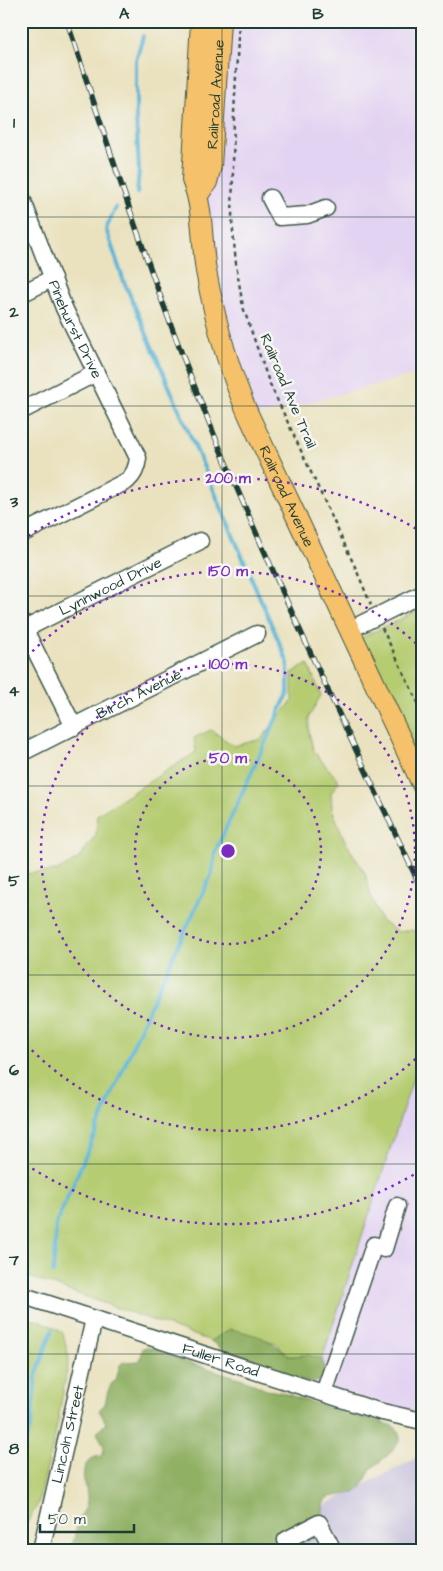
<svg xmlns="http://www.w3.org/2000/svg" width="443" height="1571" viewBox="0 0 443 1571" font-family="'Architects Daughter',sans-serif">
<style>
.built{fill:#e3d3f2}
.industrial{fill:#c6c0da}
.green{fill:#b5cc71;stroke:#6a8452}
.forest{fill:#90b063;stroke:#58764c}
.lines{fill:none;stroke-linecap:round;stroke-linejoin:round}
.stream{stroke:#59b4d6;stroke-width:4}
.minor-casing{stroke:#3d5649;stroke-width:19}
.major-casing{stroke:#3d5649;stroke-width:22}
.path{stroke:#3d5649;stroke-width:2.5;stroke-dasharray:4 4;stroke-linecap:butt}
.minor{stroke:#fff;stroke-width:16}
.major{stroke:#f5c16b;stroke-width:20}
.rail-casing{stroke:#1f3d34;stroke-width:5.5}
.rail{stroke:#f6f6f2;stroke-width:4;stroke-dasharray:11;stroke-linecap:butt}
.grid{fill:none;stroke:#1f3d34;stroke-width:1;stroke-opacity:0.55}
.ring{fill:none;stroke:#7b2cbf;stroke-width:2.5;stroke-dasharray:2.5 5}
.labels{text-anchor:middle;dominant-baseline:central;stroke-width:5;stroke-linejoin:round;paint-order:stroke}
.street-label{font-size:15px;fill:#1f3d34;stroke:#f6f6f2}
.centre{fill:#7b2cbf;stroke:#f6f6f2;stroke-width:2.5}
.ring-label{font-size:15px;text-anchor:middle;font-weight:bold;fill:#7b2cbf;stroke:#f6f6f2;stroke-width:5;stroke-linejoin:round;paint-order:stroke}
.neatline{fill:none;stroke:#1f3d34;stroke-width:2}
.grid-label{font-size:16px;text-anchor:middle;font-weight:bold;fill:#1f3d34}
</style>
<rect width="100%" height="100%" fill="#f6f6f2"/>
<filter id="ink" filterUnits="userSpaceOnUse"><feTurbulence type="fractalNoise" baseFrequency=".02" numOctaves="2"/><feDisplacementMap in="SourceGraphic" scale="10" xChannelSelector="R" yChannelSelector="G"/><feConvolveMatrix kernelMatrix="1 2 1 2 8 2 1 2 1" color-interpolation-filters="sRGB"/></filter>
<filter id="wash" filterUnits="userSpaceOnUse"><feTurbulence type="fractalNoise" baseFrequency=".0096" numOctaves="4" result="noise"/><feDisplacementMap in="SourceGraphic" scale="20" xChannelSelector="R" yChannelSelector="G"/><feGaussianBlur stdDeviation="1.12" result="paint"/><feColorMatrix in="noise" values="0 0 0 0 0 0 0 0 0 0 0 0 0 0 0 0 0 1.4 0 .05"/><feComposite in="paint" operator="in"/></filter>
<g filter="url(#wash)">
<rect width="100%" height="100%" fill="#eae2bf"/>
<!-- built -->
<g class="built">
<path d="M220,21h202v351l-172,46 -44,-148 1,-88z"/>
<path d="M422,1058v356l-22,-5 -86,-26 105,-323z"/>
</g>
<!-- industrial -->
<path class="industrial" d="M422,1455v95h-183l86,-45z"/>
<!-- green -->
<g class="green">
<path d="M422,609v175l-67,-143z"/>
<path d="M308,664l13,31 -12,22v16l5,19 25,29 -8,12 1,16 14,34 19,30 6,23 10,25 17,11 15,-2 9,9v119l-3,2 -97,299 -15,-4 -18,1 -13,-13 -45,-14 -20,12 -190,-67v-400l36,-3 21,-12 18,-24 1,-20 99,-63 -2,-14 17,-8 23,16 27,-7 31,-38v-28z"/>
<path d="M21,1315l27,9 15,9 6,26 -15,82 -16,63 -15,25 -1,21z"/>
</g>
<!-- forest -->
<g class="forest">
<path d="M230,1329c25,5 41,10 59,27l18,-1 15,4 3,11 -2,10 -13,3 -79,-27 -20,-15z"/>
<path d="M147,1347l9,2 24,11 66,20 20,10 14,2 73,24 13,2 27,8 7,6v9l-12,14 -17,14 -10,19 -7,5 -25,4 -6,7v12c-20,13 -45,18 -64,34h-189c5,-10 5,-20 9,-30 2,-6 8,-12 8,-18 2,-17 -12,-29 5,-44l9,-2c7,-8 0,-15 -4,-23l9,-10 -7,-13 6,-6 3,-13 4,-8 4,-2 4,-16 3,-3 17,-1 3,-13z"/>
</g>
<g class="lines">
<!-- stream -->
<g class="stream">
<path d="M137,193l2,-23 -3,-52v-58l7,-24"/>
<path d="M53,1273c1,-16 3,-32 3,-49l95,-220 61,-131 3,-21 73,-159v-30l-165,-384 -17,-50 10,-22"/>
<path d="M21,1459l10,-35 5,-48 16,-46"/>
</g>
</g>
</g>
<g filter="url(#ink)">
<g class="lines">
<defs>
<g id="minor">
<path id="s1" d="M21,196l43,112 74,150c-1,10 -4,17 -11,23l-106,53"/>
<path d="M270,198l10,19 27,-2 19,-7"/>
<path d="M21,294l32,-16"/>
<path d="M21,411l75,-38"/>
<path d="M21,622l53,105"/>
<path d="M349,630l73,-36"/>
<path id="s2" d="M21,631l179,-90"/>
<path id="s3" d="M21,753l236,-119"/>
<path id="s4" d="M21,1295l357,116 44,10"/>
<path d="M324,1393l50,-148 10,4 13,-43"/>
<path id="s5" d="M41,1550l53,-231"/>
<path d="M291,1550l-5,-10 33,-17 14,27"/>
</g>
<g id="major">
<path id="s6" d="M201,21l-9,159c12,29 9,61 14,91 9,50 23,101 44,147l172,366"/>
<path id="s7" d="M198,195l9,-13 4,-16 9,-145"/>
</g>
</defs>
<!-- minor casing -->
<use href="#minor" class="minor-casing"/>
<!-- major casing -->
<use href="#major" class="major-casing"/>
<!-- path -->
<g class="path">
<path d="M239,21l-5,92 -2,107 4,44 7,43 26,75 87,187 15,36"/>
<path d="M382,628l40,83"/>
</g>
<!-- minor -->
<use href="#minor" class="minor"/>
<!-- major -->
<use href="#major" class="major"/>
<defs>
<path id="rail" d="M67,21c42,127 83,255 133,379 67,166 146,328 222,490"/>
</defs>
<!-- rail casing -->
<use href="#rail" class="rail-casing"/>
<!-- rail -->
<use href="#rail" class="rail"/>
</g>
</g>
<!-- grid -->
<path class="grid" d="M222,21v1529M21,217h401M21,406h401M21,596h401M21,786h401M21,975h401M21,1164h401M21,1354h401"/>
<!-- distance rings -->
<g class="ring">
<circle cx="228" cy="851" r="93"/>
<circle cx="228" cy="851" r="187"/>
<path d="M421 1054A280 280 0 0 1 22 1040M22 662A280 280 0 0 1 421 648"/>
<path d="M420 1171A373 373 0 0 1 22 1162M22 540A373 373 0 0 1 420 531"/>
</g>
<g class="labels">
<!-- street labels -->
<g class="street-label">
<text stroke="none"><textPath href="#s7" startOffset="104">Railroad Avenue</textPath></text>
<text stroke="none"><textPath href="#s1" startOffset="144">Pinehurst Drive</textPath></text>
<text transform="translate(288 391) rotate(67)">Railroad Ave Trail</text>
<text stroke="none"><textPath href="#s6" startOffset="492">Railroad Avenue</textPath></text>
<text stroke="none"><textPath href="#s2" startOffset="100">Lynnwood Drive</textPath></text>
<text stroke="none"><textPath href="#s3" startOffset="132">Birch Avenue</textPath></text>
<text stroke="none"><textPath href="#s4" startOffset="210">Fuller Road</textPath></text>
<text stroke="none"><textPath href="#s5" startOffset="119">Lincoln Street</textPath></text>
</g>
</g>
<circle cx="228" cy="851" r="8" class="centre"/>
<g class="ring-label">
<text x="228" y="483">200 m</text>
<text x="228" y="576">150 m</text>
<text x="228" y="669">100 m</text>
<text x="228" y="763">50 m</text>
</g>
<!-- margin -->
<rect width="443" height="1571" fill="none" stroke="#f6f6f2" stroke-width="55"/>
<!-- scale -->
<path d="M40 1524v8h94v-8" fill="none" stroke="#1f3d34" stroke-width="2.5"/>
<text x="48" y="1524" font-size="15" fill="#1f3d34" stroke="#f6f6f2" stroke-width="4" paint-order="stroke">50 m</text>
<rect x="28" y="28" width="388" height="1516" class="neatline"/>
<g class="grid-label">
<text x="124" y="19">A</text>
<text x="318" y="19">B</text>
<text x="14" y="128">1</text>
<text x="14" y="317">2</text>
<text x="14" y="507">3</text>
<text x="14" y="696">4</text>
<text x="14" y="886">5</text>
<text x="14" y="1075">6</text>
<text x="14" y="1265">7</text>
<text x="14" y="1454">8</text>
</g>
</svg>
